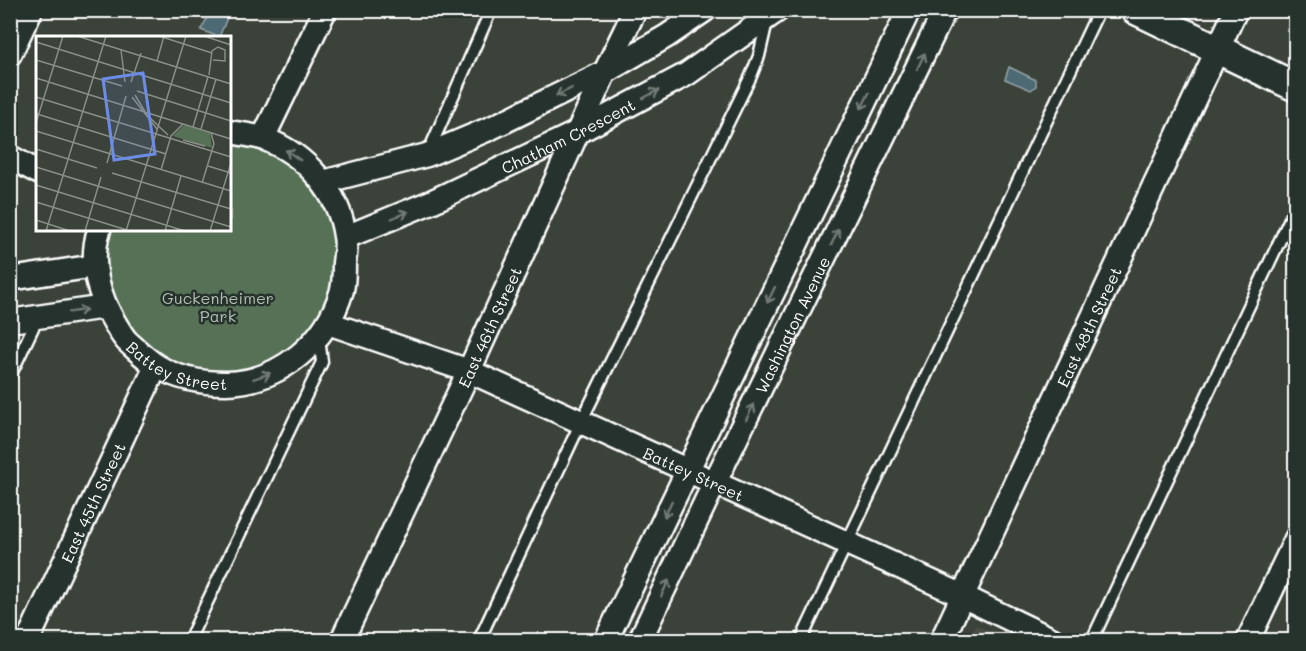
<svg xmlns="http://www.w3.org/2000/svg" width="1306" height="651" viewBox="0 0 1306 651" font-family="Mali,sans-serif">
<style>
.built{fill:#4a4d42}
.green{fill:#577157;stroke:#abb8ab;stroke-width:1.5}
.water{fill:#4e6973;stroke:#95a5ab;stroke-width:1.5}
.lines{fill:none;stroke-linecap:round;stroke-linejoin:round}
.service-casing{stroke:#fff;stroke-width:15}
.minor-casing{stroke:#fff;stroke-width:27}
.tertiary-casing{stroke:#fff;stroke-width:33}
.service{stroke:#26332d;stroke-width:10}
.minor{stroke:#26332d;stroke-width:22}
.tertiary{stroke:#26332d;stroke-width:28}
.oneway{stroke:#727a76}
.labels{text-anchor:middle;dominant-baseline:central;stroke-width:5;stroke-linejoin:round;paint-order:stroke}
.street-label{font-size:16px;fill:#fff;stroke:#26332d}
.park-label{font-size:16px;fill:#b3bfb3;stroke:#26332d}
.inset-road{fill:none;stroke:#898e88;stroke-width:1.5}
.view{fill:#6c8ce6;fill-opacity:0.15;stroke:#6c8ce6;stroke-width:3}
.inset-edge{fill:none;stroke:#fff;stroke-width:3}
</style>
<rect width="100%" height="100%" fill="#3b4239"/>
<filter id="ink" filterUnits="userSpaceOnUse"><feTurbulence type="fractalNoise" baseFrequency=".0167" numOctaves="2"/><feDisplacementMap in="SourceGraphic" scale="12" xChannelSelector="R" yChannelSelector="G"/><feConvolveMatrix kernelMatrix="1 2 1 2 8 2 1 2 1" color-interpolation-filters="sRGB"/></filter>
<g filter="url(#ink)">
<!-- built -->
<path class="built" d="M976,625l33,15h-40z"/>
<!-- green -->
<path class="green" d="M230,132l55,17 55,68 -12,106 -63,53 -84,2 -76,-71 -6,-77h131z"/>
<!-- water -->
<g class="water">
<path d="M211,10l19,1 -11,26 -18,-7z"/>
<path d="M1009,67l27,13v6l-5,4 -26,-11z"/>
</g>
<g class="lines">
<defs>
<g id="service">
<path d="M428,153l63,-143"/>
<path d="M10,376l28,-59"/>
<path d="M189,640l133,-278 -3,-24"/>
<path d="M479,640l102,-218 170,-346 8,-20 8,-35"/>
<path d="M801,640l298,-630"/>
<path d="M1092,640l204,-434"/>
</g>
<g id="minor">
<path d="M10,54l21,-44"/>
<path d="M263,138l62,-128"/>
<path d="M10,157l28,15"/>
<path d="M323,182l104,-27 64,-27 114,-56 62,-36 38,-26"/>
<path id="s1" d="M99,230c-10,32 -1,66 17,95 4,6 7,13 13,18 9,8 18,17 28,23 21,13 45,17 69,17 54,-1 101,-41 116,-93 2,-8 2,-18 2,-27 1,-8 3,-18 1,-27 -6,-44 -39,-81 -80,-97 -11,-4 -24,-5 -35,-7"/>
<path id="s2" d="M346,237l85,-35 147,-70 109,-58 91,-64"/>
<path d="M10,279l85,-13"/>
<path d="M10,321l95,-14"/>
<path id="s3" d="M328,323l141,48 479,218 105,51"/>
<path id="s4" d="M28,640l128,-274"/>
<path id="s5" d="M342,640l127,-269 136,-299 30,-62"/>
<path d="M606,640l303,-630"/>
<path id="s6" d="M640,640l74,-156 231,-474"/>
<path id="s7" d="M942,640l294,-630"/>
<path d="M1248,640l48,-101"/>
</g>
<path id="tertiary" d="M1136,10l160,77"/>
</defs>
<!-- service casing -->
<use href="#service" class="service-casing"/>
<!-- minor casing -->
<use href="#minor" class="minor-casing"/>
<!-- tertiary casing -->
<use href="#tertiary" class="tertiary-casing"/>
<!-- service -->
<use href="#service" class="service"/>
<!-- minor -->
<use href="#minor" class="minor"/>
<!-- tertiary -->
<use href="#tertiary" class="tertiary"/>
</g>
<!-- one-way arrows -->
<defs><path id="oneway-shaft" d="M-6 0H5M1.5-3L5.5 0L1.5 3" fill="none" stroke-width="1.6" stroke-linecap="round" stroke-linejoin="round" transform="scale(1.5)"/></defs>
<g class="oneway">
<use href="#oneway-shaft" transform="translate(921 61) rotate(-64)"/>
<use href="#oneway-shaft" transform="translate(564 92) rotate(154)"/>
<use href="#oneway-shaft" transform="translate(651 94) rotate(-28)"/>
<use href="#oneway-shaft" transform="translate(865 101) rotate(116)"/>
<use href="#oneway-shaft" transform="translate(293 155) rotate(-145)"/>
<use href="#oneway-shaft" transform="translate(400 215) rotate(-23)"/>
<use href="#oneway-shaft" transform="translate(835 237) rotate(-64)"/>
<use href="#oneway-shaft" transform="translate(771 295) rotate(116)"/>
<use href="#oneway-shaft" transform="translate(78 311) rotate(-9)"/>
<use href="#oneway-shaft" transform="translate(262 376) rotate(-19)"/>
<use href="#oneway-shaft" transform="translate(750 412) rotate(-64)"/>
<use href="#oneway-shaft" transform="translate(668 509) rotate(115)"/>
<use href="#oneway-shaft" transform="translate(665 588) rotate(-65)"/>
</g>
</g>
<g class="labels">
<!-- street labels -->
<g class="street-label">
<text stroke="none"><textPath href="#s2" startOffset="244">Chatham Crescent</textPath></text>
<text stroke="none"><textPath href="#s6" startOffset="350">Washington Avenue</textPath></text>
<text stroke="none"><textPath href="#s7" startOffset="346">East 48th Street</textPath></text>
<text stroke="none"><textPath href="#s5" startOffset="346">East 46th Street</textPath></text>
<text stroke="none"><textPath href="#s1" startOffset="177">Battey Street</textPath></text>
<text stroke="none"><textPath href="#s3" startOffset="396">Battey Street</textPath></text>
<text stroke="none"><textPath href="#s4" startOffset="152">East 45th Street</textPath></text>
</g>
<!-- park labels -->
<g class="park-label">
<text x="218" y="297">Guckenheimer<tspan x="218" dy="18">Park</tspan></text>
</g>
</g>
<!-- overview -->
<g transform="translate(36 36)">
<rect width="195" height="195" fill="#3b4239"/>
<path d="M148,89l26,8 2,15 -39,-12z" fill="#577157"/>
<path class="inset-road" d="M41,0l154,48M123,0l53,17M168,0l27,9M0,6l195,61M85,14l4,32M0,24l86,26M121,25l7,-25M173,39l3,-24 6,-4 7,3v11l-12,-1M0,42l195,61M95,46l10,-29M101,55l94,30M99,59l12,20 21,20M0,61l195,60M96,61l25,32M1,78l129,40M0,87l27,-87M157,91l15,-50M165,93l15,-50M0,95l195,60M147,104l22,6M0,113l61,19M71,127l19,-67M172,130l23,7M0,131l195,60M125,134l10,-34 12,-12M76,137l119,36M166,147l12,-39 -3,-11M0,149l149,46M0,166l91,28M0,184l34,11M10,195l60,-195M49,195l16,-54M90,195l60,-195M129,195l16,-55M174,195l21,-68"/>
<path class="view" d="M107,37l12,81 -41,6 -11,-81z"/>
<rect width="195" height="195" class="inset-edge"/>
</g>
<!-- margin -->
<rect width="1306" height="651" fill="none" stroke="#26332d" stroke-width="36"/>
<rect x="18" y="18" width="1270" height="615" fill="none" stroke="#fff" stroke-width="2" filter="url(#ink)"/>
</svg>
